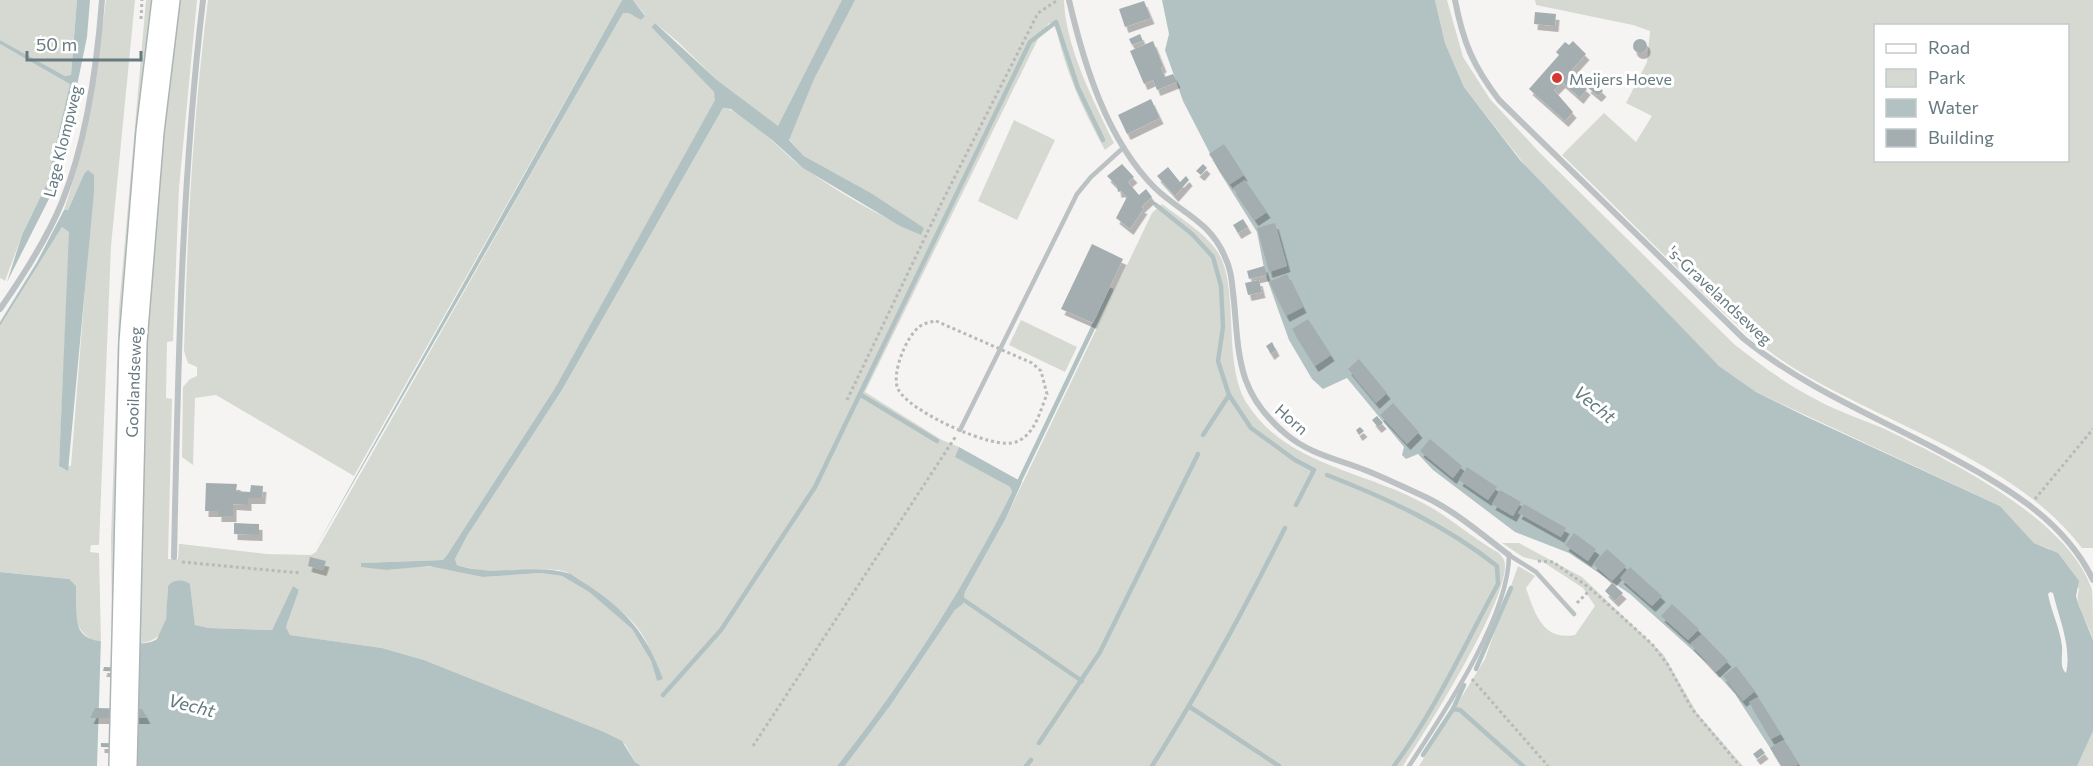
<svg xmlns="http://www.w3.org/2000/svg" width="2093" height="766" viewBox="0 0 2093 766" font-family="Commissioner,sans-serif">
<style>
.green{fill:#d6d9d1;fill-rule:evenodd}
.water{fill:#b2c2c3;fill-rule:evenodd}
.pier{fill:#f5f4f2}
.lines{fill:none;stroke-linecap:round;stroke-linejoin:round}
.stream{stroke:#b2c2c3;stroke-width:4.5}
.building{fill:#a4aeb0;filter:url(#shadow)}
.primary-casing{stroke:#adb4b6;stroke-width:30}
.path{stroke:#b6babb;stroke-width:3;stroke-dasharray:3 3;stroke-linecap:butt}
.lane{stroke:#bcc1c3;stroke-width:4.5}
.street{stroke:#bcc1c3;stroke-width:6}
.primary{stroke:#fff;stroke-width:27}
.poi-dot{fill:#d43832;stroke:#fff;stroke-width:2}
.labels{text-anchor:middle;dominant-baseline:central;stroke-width:6;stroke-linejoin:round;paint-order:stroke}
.poi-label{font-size:16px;fill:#667a80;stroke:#fff;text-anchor:start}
.street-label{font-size:16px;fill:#667a80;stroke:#fff}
.water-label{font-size:18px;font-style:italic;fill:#627b7d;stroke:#fff}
</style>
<defs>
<filter id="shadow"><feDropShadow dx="3.5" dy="6" stdDeviation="0" flood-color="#0004"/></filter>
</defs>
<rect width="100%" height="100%" fill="#f5f4f2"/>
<!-- green -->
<g class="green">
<path d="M0,0h77l-6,75 -6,1 -65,-36z"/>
<path d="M106,0h29l-24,246 -12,299h-8l-1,7 9,1 2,89c-30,-4 -27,-39 -32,-63l-69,-7v-246l62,-99 8,5 -11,234h12l23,-291 -10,-1 -16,36h-4c23,-68 33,-139 42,-210z"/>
<path d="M146,0h10l-39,625h-5l-1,-86 8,-230z"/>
<path d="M175,0h22l-18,188 -6,153 -6,1 -1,56 6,1 -4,160h10l1,-15h2l86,10 44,1 5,-3 307,-540h6l12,8 4,-5 -12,-15h431c1,46 30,102 50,143l-9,7c-22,-40 -37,-73 -48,-117l-3,-8 -5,-2 -11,16 -173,353 77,48 17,7 -3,10 54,30 2,5c-49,99 -106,187 -175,274h-196l-6,-4 -10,-18 -23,-13 -178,-71 -42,-12 -92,-13 -4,-8 13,-37 -6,-3 -21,43 -63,-2 -14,-3 -5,-41c-8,-4 -15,-4 -22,2 -2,24 4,55 -28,57v-12l-3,-1 12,-363zM655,23l22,18 40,39 61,47 26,29 67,37 52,35 -2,6c-41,-17 -81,-41 -117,-66 -24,-15 -54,-57 -81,-60l-161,282 -95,146 -12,23 2,6c34,11 67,2 101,5 14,2 25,12 36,20 38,28 57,42 63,91l-6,-20 -19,-32 -43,-37 -27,-16 -21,-3 -58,4 -35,-9 -25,-2 -36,4 -26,-7 82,-3 4,-5 108,-167 161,-289 -2,-7 -63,-65z"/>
<path d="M208,0h414l-268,476 -138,-81 -21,3 -2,67 -11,-8 1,-70 7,-8 7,-3v-9l-9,-4 -4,-12c3,-117 9,-234 24,-351z"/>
<path d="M1435,0h12l16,57 27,42 50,54 195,192c26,20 51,39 80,54 25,14 54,22 80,35 61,30 175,87 197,156 1,14 1,35 1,50 -4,-17 -20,-34 -14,-51l-29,-40 -16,-6 -34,-37 -244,-114 -37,-26 -27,-26 -161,-167 -67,-86 -19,-44z"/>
<path d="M1535,0h558v548h-11c-72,-94 -209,-125 -305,-191 -43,-31 -80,-70 -118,-107 -32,-32 -64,-63 -97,-95l42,-42 32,29 16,-26 -26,-13 21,-41 3,-31 -17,-6 -97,-20zM1876,26h192v134h-192z"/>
<path d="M0,44l70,39 -7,40 -16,60 -25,52 -17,46 -5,-3z"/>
<path d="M1014,120l41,20 -38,80 -39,-19z"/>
<path d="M1162,204c19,15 41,27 55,47 24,35 4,114 31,154 39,60 117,66 175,98 27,14 49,35 76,50 2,2 4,5 5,7 11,31 -81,175 -101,206h-558l45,-60 65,-96 8,-6 2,-12 41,-74 146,-305z"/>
<path d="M1021,320l56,27 -12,25 -56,-27z"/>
<path d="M1502,543h17l63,34 81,77 34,59 46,53h-324l66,-107 33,-93 17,10 -9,12c9,26 17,53 49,47l20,-29 -12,-18 -40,-26 -20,-5z"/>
<path d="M2093,731v35h-16l1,-4z"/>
</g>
<!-- water -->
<g class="water">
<path d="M77,0h13l-3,37 -30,146 -50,99 15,-47 25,-52 23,-99 -70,-40v-4l65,36 6,-1z"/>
<path d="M622,0h11l12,16 -4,4 -12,-7h-6l-309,538z"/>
<path d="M842,0h13l-41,79 -25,61 15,16 67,37 53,35 -3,7 -21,-9 -97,-58 -32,-29 -40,-30 -8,-1 -161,282 -95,146 -12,23 2,6c39,13 78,-3 114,9 48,31 72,50 92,105l-6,2 -6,-20 -19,-32 -43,-37 -27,-16 -21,-3 -58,4 -54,-11 -42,4 -26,-3v-4l82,-3 4,-5 108,-167 160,-288 -1,-8 -63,-65 4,-4 62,57 61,46z"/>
<path d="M1162,0h273l10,43 19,44 56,73 199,206 37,26 51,25 193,89 34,37 24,10 21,28 -3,15 3,10 14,34v91l-16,35h-295l-47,-72 -26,-29 -79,-71 -61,-41 -54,-21 -82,-62 -15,-16 -12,5 -4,-4 2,-8 -57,-69 -24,11 -11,-10 -23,-39 -24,-67 -8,-41 -38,-61 -36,-70 -18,-51 4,-16zM2050,592l3,1c6,25 19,55 13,80 -7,-6 -3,-17 -4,-27 -2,-18 -11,-35 -14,-52z"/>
<path d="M88,170l6,5v17l-26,279 -9,-5 10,-234 -7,-5 -62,99v-4l37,-60 27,-52h4l16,-36z"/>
<path d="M959,447l63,35 -16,36 -41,74 -2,12 -8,6 -65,96 -45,60h-8c68,-86 126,-176 175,-274l-2,-5 -55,-30z"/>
<path d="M0,572l69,7 7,7c0,47 -2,56 49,57 11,0 23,2 32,-4l9,-20 2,-33c5,-7 16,-7 22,-2l5,41 14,3 63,2 21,-44 6,4 -13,37 4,8 92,13 42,12 178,71 20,10 13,21 6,4h-641z"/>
</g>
<!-- pier -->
<path class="pier" d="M101,639l39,1 -3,126h-40z"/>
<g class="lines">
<!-- stream -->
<g class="stream">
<path d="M1156,205l36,29 21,23 8,29 2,41 -5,34 11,34 22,33 44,32 19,10 -18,35"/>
<path d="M861,395l76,46"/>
<path d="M1203,435l26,-40"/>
<path d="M1327,475c59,23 120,51 170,91l1,18c-34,62 -62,125 -104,182"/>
<path d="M1018,484l93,-194"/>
<path d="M961,598l121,83"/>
<path d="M1476,669l35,-81"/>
<path d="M663,695l58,-65 94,-143 215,-445 26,-20 22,66 25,52"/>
<path d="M1190,707l89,59"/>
<path d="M1453,709l7,1 63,56"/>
<path d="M1039,743l61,-91 98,-198"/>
<path d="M1423,755l30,-46 11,-24"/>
<path d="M1026,766l5,-6"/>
<path d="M1152,766c49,-77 92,-156 133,-238"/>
</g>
</g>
<!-- building -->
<g class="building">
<path d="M1144,1l7,17 -26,9 -6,-18z"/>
<path d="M1535,12l21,2 -1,12 -21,-2z"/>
<path d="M1140,34l3,7 -11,4 -3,-6z"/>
<circle cx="1640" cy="46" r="7"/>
<path d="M1153,41l10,25 -2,2 4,9 8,-3 4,8 -20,8 -4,-10 -9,4 -14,-33z"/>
<path d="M1573,41l13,13 -17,19 18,16 -7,9 -18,-16 -8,8 19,22 -8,9 -36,-32 30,-34 -3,-3 9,-10 4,3z"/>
<path d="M1593,81l10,10 -5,5 -11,-9z"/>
<path d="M1151,99l9,19 -33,16 -9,-19z"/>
<path d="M1224,144l20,31 -14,9 -21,-30z"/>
<path d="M1122,164l12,13 -6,5 11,13 7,-6 6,8 -11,10 3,1 -14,21 -14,-11 11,-21 -6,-6 -3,1 -1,-6 -10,-10z"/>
<path d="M1203,164l4,4 -6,7 -5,-4z"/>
<path d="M1168,167l12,15 6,-6 3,4 -14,16 -18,-20z"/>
<path d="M1245,180l22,32 -12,8 -22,-32z"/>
<path d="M1243,219l5,8 -10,6 -5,-8z"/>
<path d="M1275,223l12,43 -18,6 -12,-44z"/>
<path d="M1092,244l31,15 -30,64 -32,-14z"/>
<path d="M1264,266l3,9 -18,4 -2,-8z"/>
<path d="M1287,274l16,33 -17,9 -17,-34z"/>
<path d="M1259,280l3,12 -14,3 -3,-12z"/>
<path d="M1308,319l23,36 -16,11 -23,-37z"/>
<path d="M1272,342l4,8 -5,4 -5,-8z"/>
<path d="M1359,359l28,34 -11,10 -28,-34z"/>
<path d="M1393,403l26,29 -12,12 -27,-29z"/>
<path d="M1377,416l6,7 -5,4 -6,-7z"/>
<path d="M1360,427l4,4 -5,4 -3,-5z"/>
<path d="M1430,439l32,27 -9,12 -33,-27z"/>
<path d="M1467,467l30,20 -9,13 -29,-20z"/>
<path d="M206,483l31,1 -1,7 14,1 1,-7 12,1 -1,12h-14v7l-15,-1v12h-15v-5h-13z"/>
<path d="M1500,490l21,12 -8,14 -21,-12z"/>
<path d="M1524,504l42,24 -5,9 -43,-24z"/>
<path d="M234,523l25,1v11l-25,-1z"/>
<path d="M1574,533l22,16 -8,12 -23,-16z"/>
<path d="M1607,549l19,17 -14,15 -19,-17z"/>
<path d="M310,557l16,4 -3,9 -15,-4z"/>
<path d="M1630,567l32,29 -10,10 -32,-28z"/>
<path d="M1612,583l11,10 -8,8 -10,-10z"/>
<path d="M1672,604l27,25 -11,11 -27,-24z"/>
<path d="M1702,634l26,27 -12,11 -26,-28z"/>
<path d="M1736,666l19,25 -12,10 -20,-25z"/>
<path d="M104,667l32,1v4l-33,-1z"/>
<path d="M1758,697l23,37 -10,5 -22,-37z"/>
<path d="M95,708l47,1 5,9h-57z"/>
<path d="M1784,740l15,24 -4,2h-14l-11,-18z"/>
<path d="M101,743l32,1v4l-32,-1z"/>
<path d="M1761,748l4,5 -8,6 -4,-5z"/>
</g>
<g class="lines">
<defs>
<path id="primary" d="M123,766l10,-424 17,-210 16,-132"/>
</defs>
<!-- primary casing -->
<use href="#primary" class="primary-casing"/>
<!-- path -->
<g class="path">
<path d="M141,19l1,-19"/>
<path d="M936,321l96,42 9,8 6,23c-7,17 -12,41 -31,48 -22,9 -108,-31 -118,-53 -7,-15 8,-52 21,-62 5,-4 11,-5 17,-6z"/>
<path d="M847,400l95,-198 96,-189 20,-13"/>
<path d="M2035,499l58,-70"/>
<path d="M1538,561l15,1 38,27"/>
<path d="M182,562l118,11"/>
<path d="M1577,603l14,-14 61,55 16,21 24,44 48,57"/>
<path d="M1472,679l76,87"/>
<path d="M753,746l203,-310"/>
</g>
<!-- lane -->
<g class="lane">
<path d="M960,430l117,-236 14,-17 33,-30"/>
<path d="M1509,555l27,17 38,42"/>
<path d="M1409,766c34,-52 100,-149 100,-211"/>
</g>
<!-- street -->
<g class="street">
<path d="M1069,0c15,65 38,140 86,188 26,25 55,33 70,69 7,14 7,29 9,44 5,58 4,94 53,134 23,19 50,24 78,35 18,7 36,16 54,24 34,15 61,39 90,61"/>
<path d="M1455,0c8,42 18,66 44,100l245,239c57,46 125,75 190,109 61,33 128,67 159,132"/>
<path d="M0,309c23,-33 47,-70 62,-107 25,-62 35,-136 40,-202"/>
<path d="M174,557c4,-186 7,-372 29,-557"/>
</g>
<!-- primary -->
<use href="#primary" class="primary"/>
</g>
<!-- markers -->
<circle class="poi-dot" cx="1557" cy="78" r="6"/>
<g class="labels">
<!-- poi labels -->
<g class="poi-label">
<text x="1569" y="78">Meijers Hoeve</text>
</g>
<!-- street labels -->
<g class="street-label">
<text transform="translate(62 141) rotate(-76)">Lage Klompweg</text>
<text transform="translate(1720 295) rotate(43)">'s-Gravelandseweg</text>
<text transform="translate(133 382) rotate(-88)">Gooilandseweg</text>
<text transform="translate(1292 419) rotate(41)">Horn</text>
</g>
<!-- water labels -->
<g class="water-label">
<text transform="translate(1595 404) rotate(39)">Vecht</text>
<text transform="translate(192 705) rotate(14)">Vecht</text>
</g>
</g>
<!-- legend -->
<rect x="1874" y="24" width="195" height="138" fill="#ffffff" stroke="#c2cacc" stroke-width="1.5"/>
<rect x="1886" y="44" width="30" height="9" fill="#ffffff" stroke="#c2cacc" stroke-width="1.5"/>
<text x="1928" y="54" font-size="18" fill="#667a80">Road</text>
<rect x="1886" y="69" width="30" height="18" fill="#d6d9d1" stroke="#c2cacc" stroke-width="1.5"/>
<text x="1928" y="84" font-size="18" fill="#667a80">Park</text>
<rect x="1886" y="99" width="30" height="18" fill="#b2c2c3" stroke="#c2cacc" stroke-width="1.5"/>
<text x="1928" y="114" font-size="18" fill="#667a80">Water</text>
<rect x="1886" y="129" width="30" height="18" fill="#a4aeb0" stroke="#c2cacc" stroke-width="1.5"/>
<text x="1928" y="144" font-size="18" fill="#667a80">Building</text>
<!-- scale -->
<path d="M27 51v9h114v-9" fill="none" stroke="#667a80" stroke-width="3"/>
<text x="36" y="51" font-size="18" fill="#667a80" stroke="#ffffff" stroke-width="4.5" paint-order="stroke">50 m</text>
</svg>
